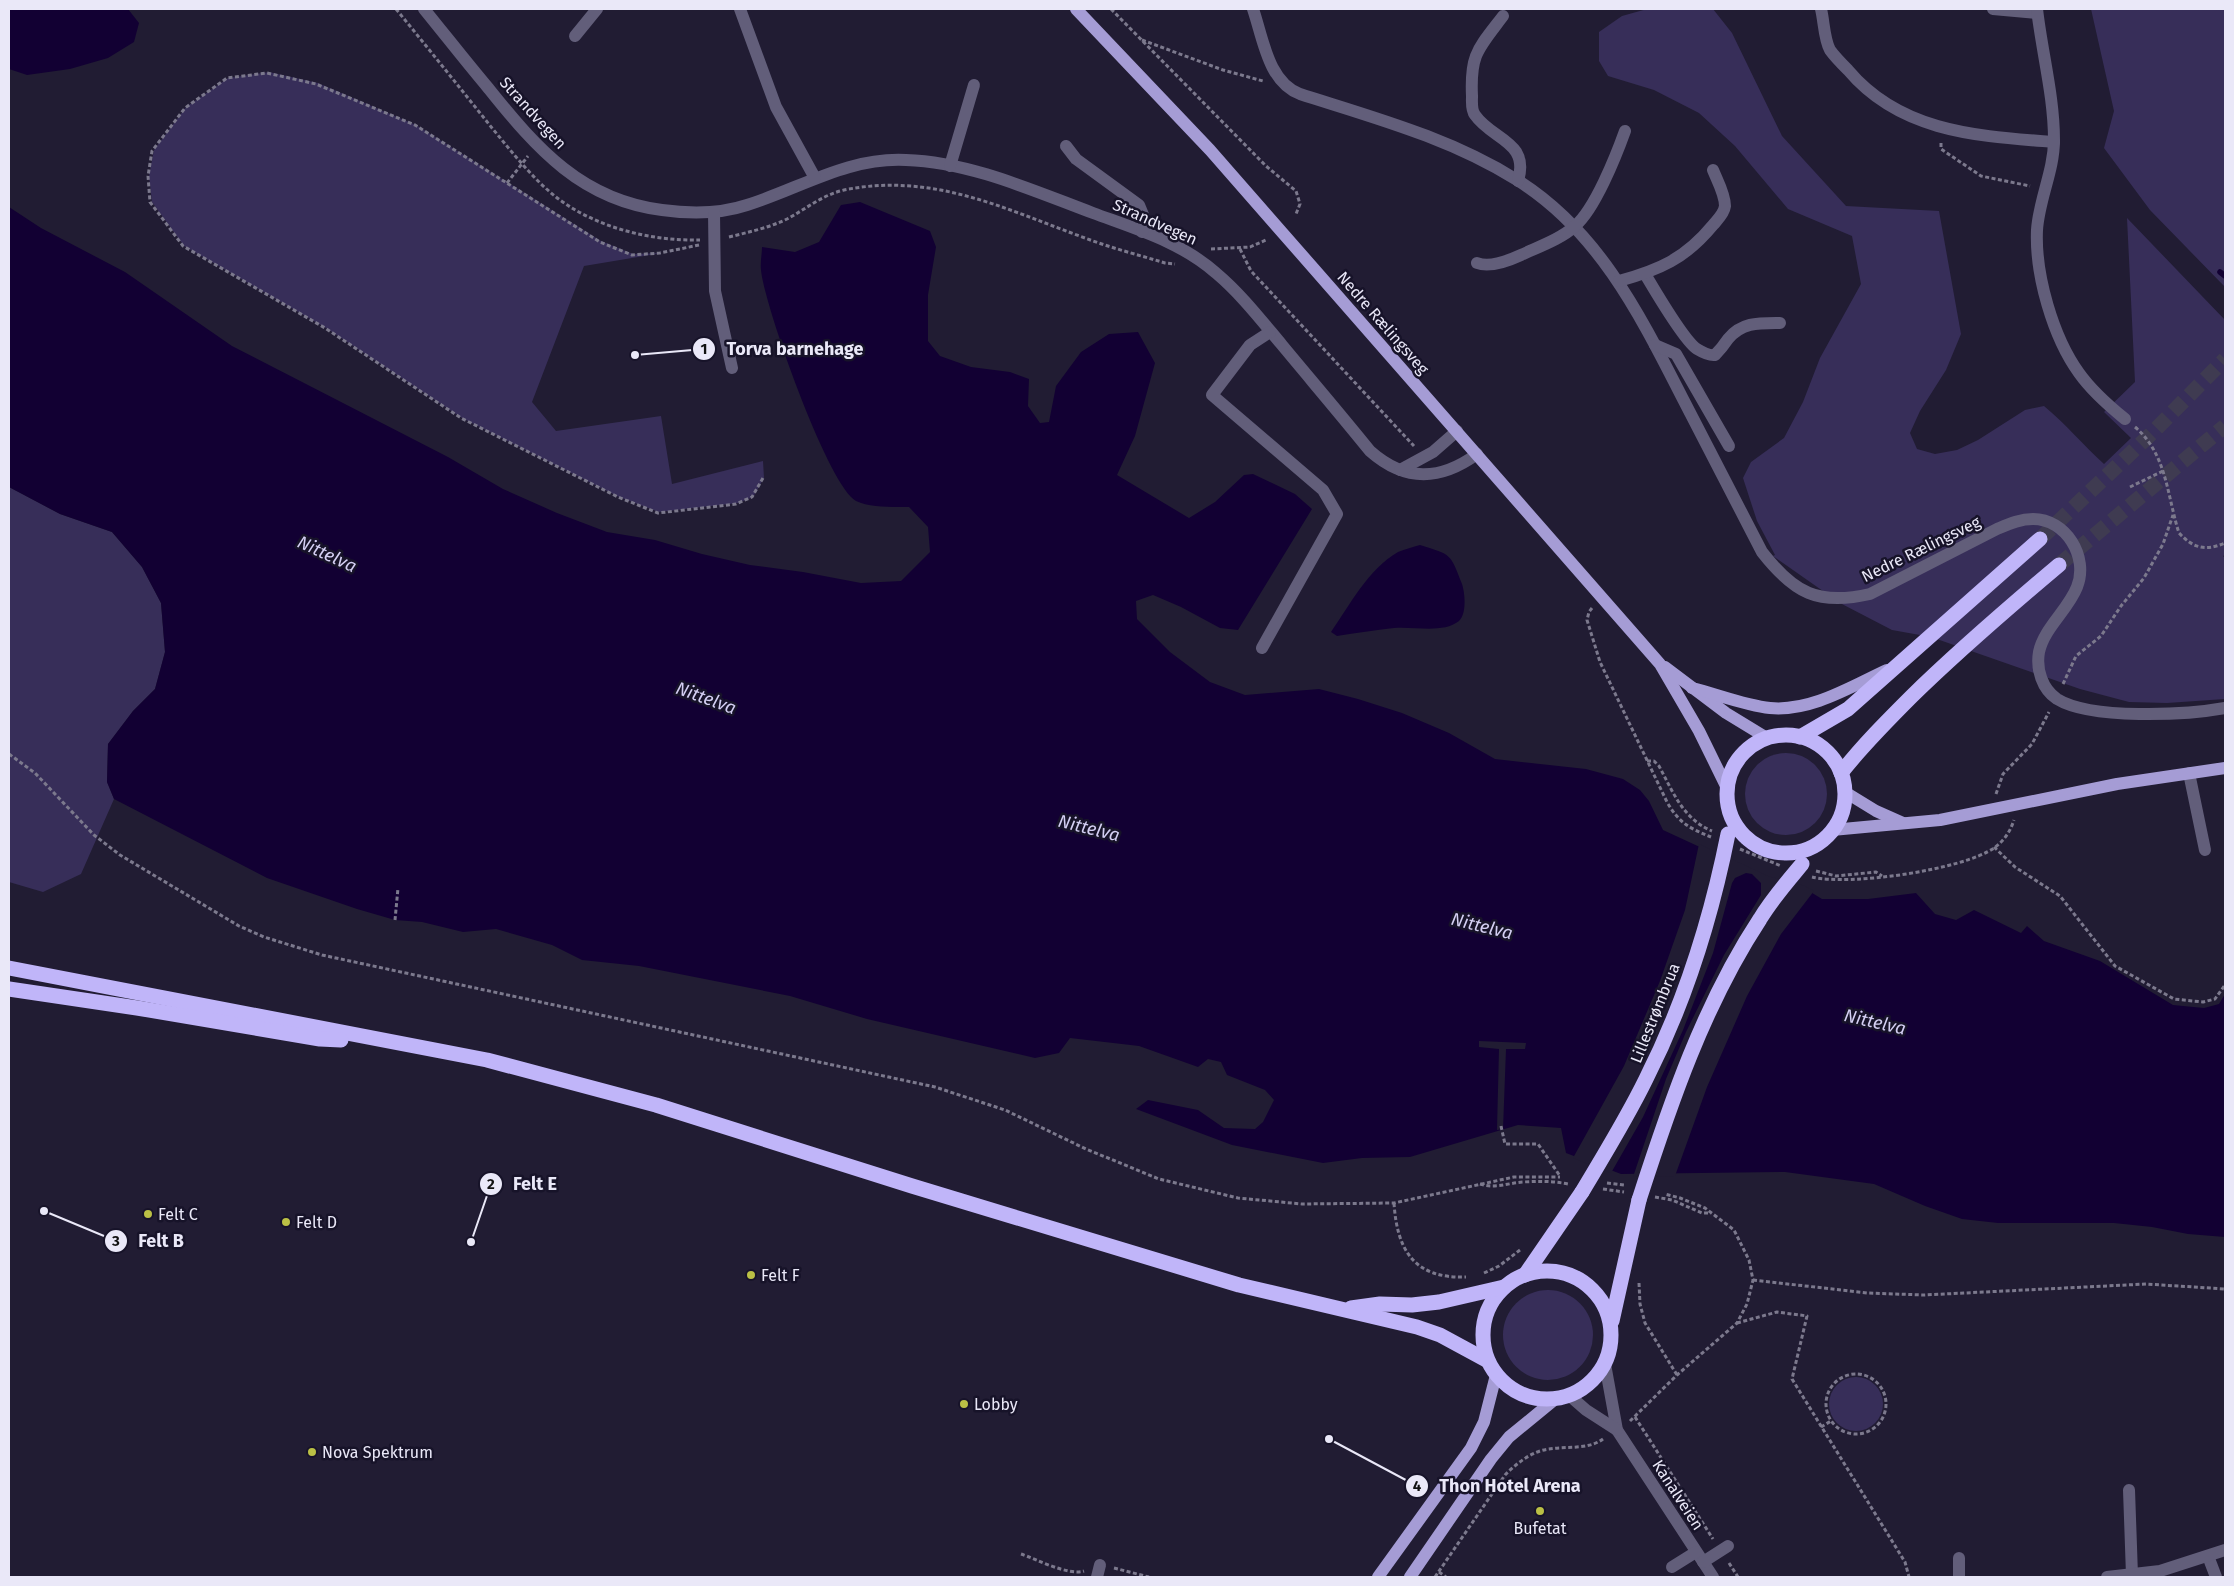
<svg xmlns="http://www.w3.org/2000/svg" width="2234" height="1586" viewBox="0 0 2234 1586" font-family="'Fira Sans',sans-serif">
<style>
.green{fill:#372e59}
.water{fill:#120033}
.pier{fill:#211c33}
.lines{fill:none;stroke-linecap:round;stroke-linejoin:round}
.stream{stroke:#120033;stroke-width:5.5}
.highway-tunnel{stroke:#3f3b51;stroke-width:15;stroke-dasharray:15 8;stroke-linecap:butt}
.path{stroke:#7c798d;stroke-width:3;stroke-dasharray:4 2.5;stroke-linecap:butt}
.minor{stroke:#625e7a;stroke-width:12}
.major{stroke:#a59cd5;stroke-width:12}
.highway{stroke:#c0b5f9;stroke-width:15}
.highway-bridge{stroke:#c0b5f9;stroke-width:15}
.poi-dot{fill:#bbc045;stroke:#171329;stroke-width:2}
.labels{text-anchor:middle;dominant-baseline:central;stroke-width:5;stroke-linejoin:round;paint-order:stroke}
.street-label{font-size:16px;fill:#eae8f8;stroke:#171329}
.poi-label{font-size:16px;fill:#eae8f8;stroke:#171329;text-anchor:start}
.water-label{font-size:18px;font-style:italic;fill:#d4cff3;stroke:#171329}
.leader{fill:none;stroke:#eae8f8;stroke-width:2}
.callout-dot{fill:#eae8f8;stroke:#171329;stroke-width:2}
.mark-label{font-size:15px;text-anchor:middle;font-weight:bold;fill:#111}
.callout-label{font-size:18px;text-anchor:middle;font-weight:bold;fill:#eae8f8;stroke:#171329;stroke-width:5;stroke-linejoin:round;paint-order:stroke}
</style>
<rect width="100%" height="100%" fill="#211c33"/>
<!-- green -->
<g class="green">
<path d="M1647,9h66l19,24 50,103 64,70 93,5 22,123 -15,36 -26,41 -10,22 7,16 18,5 22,-4 21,-10 47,-30 19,-4c22,18 39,39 60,58l27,-26 -27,-26 31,-30 -8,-164 98,102v235l-2,1 2,2v141l-58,4 -38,-1 -49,-13 -149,-52 -39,-7 -52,-27 -67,-47 2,-1 -18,-34 -14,-43 8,-16 33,-24 19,-36 17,-44 41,-74 -9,-48 -64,-27 -53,-63 -36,-33 -45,-23 -46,-14 -9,-15v-29l23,-16z"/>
<path d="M2091,9h134v278l-75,-77 -46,-62 10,-37z"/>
<path d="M269,72l49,11 98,42 185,116 32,13 29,-1 -78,13 -52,136 24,29 105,-15 11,68 91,-23 1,17 -11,19 -15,6 -79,9 -40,-15 -157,-79 -136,-90 -142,-82 -32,-44 -3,-26 5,-26 32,-43 42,-29z"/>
<path d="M9,487l51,27 52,18 30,35 19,36 4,49 -10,37 -22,22 -25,33 -1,38 7,17 -33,75 -38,18 -34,-10z"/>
<circle cx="1786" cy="794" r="41"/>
<circle cx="1548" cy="1335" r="45"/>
<circle cx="1856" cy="1404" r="27"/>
</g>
<!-- water -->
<g class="water">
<path d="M9,9h119l11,14 -5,19 -26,16 -38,11 -43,6 -18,-6z"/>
<path d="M860,202l70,29 6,16 -8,48v46l12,15 31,11 39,5 19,7 -1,27 12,17 9,-1 7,-36 25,-34 28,-18 29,-2 17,31 -20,73 -18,39 72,43 26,-16 29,-27 9,-1 42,20 17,15 -74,121 -18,-2 -39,-21 -28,-12 -17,6 1,18 33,33 40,30 35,13 74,-6 39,10 44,14 47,20 46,26 91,10 37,10 17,11 9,11 14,29 104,48 37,10 18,11h46l48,-6 19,21 21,6 18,-10 47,23 6,-7 17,15 56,20 73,44 31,3 15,-4 6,-10v243l-37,-3 -36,-7 -38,-4h-116l-36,-4 -37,-13 -51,-22 -89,-12 -164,2 -55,-21 -5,-25 -43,-3 -108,32 -48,1 -39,5 -91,-18 -96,-36 12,-9 50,10 26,18 31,1 8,-7 11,-22 -9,-10 -38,-15 -6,-13 -13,-3 -10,8 -59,-21 -69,-8 -11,15 -24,5 -168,-39 -77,-23 -151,-30 -57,-6 -30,-15 -56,-16 -33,3 -41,-10 -27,-2 -38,-11 -90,-31 -153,-79 -7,-17 1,-38 25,-33 22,-22 10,-37 -4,-49 -19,-36 -30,-35 -52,-18 -51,-27v-280l32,21 84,44 107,74 216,111 55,32 54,24 50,19 48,8 47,14 48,11 53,7 58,11 40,-2 29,-29 -2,-25 -19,-20c-15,0 -39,1 -53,-6 -28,-15 -92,-196 -95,-231 -1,-7 1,-16 1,-23l33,5 24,-10 22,-37z"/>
<path d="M1420,545c32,10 30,8 42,39 3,9 5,30 -3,37 -16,13 -46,5 -65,7 -19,2 -38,5 -57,8l-6,-4c19,-27 37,-63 67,-80 7,-3 15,-5 22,-7z"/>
</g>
<!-- pier -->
<g class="pier">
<path d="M1699,844l69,32 37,10 9,5 -33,43 -34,62 -40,91 -32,89 -42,1 33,-98 20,-47 38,-77 37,-60v-12l-9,-9 -6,-1 -11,5 -3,5 -19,70 -30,77 -40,87 -32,56 -38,-15 51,-92 36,-85 25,-71z"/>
<path d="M1479,1041l47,2 -1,6h-19l-3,80 -6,1 2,-81 -20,-2z"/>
</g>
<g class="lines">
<!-- stream -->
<path class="stream" d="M2220,272l5,4"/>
<!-- highway-tunnel -->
<g class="highway-tunnel">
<path d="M2040,539l112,-106 73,-74"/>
<path d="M2059,565l166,-139"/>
</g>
<!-- path -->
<g class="path">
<path d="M396,9c32,39 64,79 96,119 20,24 40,50 64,69 40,31 95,44 144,43"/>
<path d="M1111,9l155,157 30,25 4,13 -4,10"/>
<path d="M1142,40l81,30 40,11"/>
<path d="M1941,143v6l40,27 49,10"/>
<path d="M507,183l21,-27"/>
<path d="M729,237c20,-5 39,-9 58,-18 19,-10 35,-24 57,-29 89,-18 161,19 241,48 26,10 54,17 80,25l10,1"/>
<path d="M699,245l-39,8 -28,2 -32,-13 -185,-117 -99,-41 -49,-11 -40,5 -42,30 -33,43 -4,25 2,26 33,44 142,82 136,90 157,79 40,16 78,-9 16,-7 11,-19"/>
<path d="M1211,249l39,-2 16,-7"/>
<path d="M1240,249l11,22 163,175"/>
<path d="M2135,427c32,27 32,69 44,106 15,16 27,18 46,10"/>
<path d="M2130,487l33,-16"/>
<path d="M1592,608l-3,4 -2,8 13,42 67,140c12,21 22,26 44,35"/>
<path d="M2063,684l13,-28 25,-20 20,-30 23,-28 19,-34 10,-29"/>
<path d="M9,754l26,19 59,62 26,20 119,71 25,11 58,18 613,132 70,23 81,39 73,30 79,19 64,6 92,-1 120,-26h46"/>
<path d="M1647,761h7l5,5c14,26 24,53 53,65"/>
<path d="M1996,794l7,-20 29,-30 17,-32"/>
<path d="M1742,842l43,17"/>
<path d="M1994,847l21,20 45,29 55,70 59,33 29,3 12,-3 10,-14"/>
<path d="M1740,849l41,17"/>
<path d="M1816,871l20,5 40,-4 6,4"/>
<path d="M1812,877c38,9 150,-7 182,-29 10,-7 16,-16 20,-28"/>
<path d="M395,920l3,-32"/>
<path d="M1501,1126l4,18h33l22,32"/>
<path d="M1607,1183l17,2"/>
<path d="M1480,1184c15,5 28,-1 43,-2 16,-1 30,-1 45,2"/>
<path d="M1603,1189l21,3"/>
<path d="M1655,1197l17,3 30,13h9"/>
<path d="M1394,1203c3,47 20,76 72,74"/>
<path d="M1484,1273l15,-7 21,-16"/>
<path d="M1753,1280l114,13 57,2 222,-11 79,5"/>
<path d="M1639,1283l1,21 5,19 32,52"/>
<path d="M1737,1323l40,-11 30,4 -15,63 113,183 4,15"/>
<circle cx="1856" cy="1404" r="30"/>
<path d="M1635,1417l78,122"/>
<path d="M1630,1421l47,-46 60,-52 10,-19 6,-24 -4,-20 -15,-30 -29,-22 -25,-10 -15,-4"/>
<path d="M1821,1427l10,-6"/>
<path d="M1021,1554c15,5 47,22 63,17"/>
<path d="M1729,1563l9,14"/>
<path d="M1114,1568l35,9"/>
<path d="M1439,1572l7,5"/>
<path d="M1435,1577l70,-102c12,-12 27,-24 44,-26 18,-3 39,1 54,-10"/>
</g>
<!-- minor -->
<g class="minor">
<path d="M424,9c22,27 43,54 65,80 48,60 93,111 173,121 29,4 58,4 85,-5 54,-17 101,-48 159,-45 64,2 128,31 187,53 43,16 88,29 123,60 25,21 45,47 66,72 29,35 59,70 88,106 35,31 70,30 107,3"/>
<path d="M740,9l36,98 39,71"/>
<path d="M1253,9c10,29 15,73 47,85 75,24 150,44 217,86 83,52 124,137 167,221 26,50 52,101 78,151 32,41 56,54 108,42l127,-65c12,-5 23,-10 36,-10 33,0 56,38 44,68 -9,23 -33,41 -38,65 -3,17 3,37 18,47 34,21 129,16 168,9"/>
<path d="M1821,9c3,12 3,30 9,41 5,7 12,14 18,20 53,63 131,66 206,72"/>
<path d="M1993,9l44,4"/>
<path d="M2037,9c5,44 17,87 17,131 0,31 -15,59 -17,90 -2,45 16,107 42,143 12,17 30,33 46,46"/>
<path d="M1503,16c-25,33 -33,38 -31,80 0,6 -1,14 3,19 17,25 55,26 43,66"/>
<path d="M575,36l22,-27"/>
<path d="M1066,146l10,13 63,46 7,17 -4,10"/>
<path d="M950,166l24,-81"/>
<path d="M714,212l1,79 17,77"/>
<path d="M1477,263c13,5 31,-2 44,-8 17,-8 40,-16 54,-29 20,-17 41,-70 50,-95"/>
<path d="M1645,274c9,15 39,67 52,75 5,3 12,7 18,6 5,-5 9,-10 13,-16 14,-17 31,-16 52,-16"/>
<path d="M1619,281c40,-11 66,-22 94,-56 4,-5 11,-11 12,-19 0,-12 -8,-26 -12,-36"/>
<path d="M1655,345l21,9 53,92"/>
<path d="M1400,470l33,-18 24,-21"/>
<path d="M1262,648l75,-134 -14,-24 -111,-95 38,-50 20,-13"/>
<path d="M2189,773l16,77"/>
<path d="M1605,1364l12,66 96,147"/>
<path d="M1570,1396l16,14 31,20"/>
<path d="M2129,1490l3,85"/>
<path d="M2208,1556l8,21"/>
<path d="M1959,1558v19"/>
<path d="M1703,1562l25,-16"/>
<path d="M1672,1567l24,-15"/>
<path d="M1097,1577l3,-12"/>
<path d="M2107,1577l53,-6 65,-21"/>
</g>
<!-- major -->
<g class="major">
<path d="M1076,9l134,141 450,514 39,67 28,57"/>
<path d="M1665,667l61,46 41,25"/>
<path d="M1692,688c25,6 52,17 78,20 41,4 82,-22 117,-38"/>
<path d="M1845,792l31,19 27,12"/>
<path d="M1832,830l108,-10 177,-36 108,-16"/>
<path d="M1378,1577l93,-129 13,-26 12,-47"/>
<path d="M1410,1577l81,-118 18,-22 45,-37"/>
</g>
<!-- highway -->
<g class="highway">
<circle cx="1786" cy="794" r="59"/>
<path d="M1800,737l48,-28 192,-170"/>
<path d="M1841,773c21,-27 46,-52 70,-76 47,-46 97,-89 148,-132"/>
<path d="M9,968l478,92 169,45 256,81 327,99 178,42 23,8 48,26"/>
<path d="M9,989l128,19 183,31 21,1"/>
<circle cx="1547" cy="1335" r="64"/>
<path d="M1525,1275l57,-83"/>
<path d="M1351,1308l29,-4 32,1 27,-3 65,-15"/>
<path d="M1612,1321l27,-121"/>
</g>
<!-- highway-bridge -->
<g class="highway-bridge">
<path d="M1582,1192c22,-37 45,-74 64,-113 39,-77 65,-160 82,-245"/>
<path d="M1639,1200c31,-96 65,-196 121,-281 12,-20 27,-37 42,-55"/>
</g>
</g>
<!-- markers -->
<g class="poi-dot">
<circle cx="148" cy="1214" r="5"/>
<circle cx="286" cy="1222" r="5"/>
<circle cx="751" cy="1275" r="5"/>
<circle cx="964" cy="1404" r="5"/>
<circle cx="312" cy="1452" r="5"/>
<circle cx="1540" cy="1511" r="5"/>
</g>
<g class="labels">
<!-- street labels -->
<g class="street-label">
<text transform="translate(533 113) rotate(48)">Strandvegen</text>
<text transform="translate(1155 222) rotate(24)">Strandvegen</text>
<text transform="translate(1383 323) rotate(49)">Nedre Rælingsveg</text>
<text transform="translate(1921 549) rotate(-26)">Nedre Rælingsveg</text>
<text transform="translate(1655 1013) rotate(-68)">Lillestrømbrua</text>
<text transform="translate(1678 1495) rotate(57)">Kanalveien</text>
</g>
<!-- poi labels -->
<g class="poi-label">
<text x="158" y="1214">Felt C</text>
<text x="296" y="1222">Felt D</text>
<text x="761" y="1275">Felt F</text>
<text x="974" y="1404">Lobby</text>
<text x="322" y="1452">Nova Spektrum</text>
<text x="1540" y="1528" text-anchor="middle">Bufetat</text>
</g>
<!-- water labels -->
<g class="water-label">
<text transform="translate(327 554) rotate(25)">Nittelva</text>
<text transform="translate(706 698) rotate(20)">Nittelva</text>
<text transform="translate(1089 828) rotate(14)">Nittelva</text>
<text transform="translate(1482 926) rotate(14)">Nittelva</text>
<text transform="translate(1875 1022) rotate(13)">Nittelva</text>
</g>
</g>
<!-- callouts -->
<path class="leader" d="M635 355L704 349M471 1242L491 1184M44 1211L116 1241M1329 1439L1417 1486"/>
<g class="callout-dot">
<circle cx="635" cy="355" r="5"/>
<circle cx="471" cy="1242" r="5"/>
<circle cx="44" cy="1211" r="5"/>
<circle cx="1329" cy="1439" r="5"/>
<circle cx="704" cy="349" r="12"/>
<circle cx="491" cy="1184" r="12"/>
<circle cx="116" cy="1241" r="12"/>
<circle cx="1417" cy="1486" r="12"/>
</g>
<g class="mark-label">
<text x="704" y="354">1</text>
<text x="491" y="1189">2</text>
<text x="116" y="1246">3</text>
<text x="1417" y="1491">4</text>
</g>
<g class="callout-label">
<text x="795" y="355">Torva barnehage</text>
<text x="535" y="1190">Felt E</text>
<text x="161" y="1247">Felt B</text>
<text x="1510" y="1492">Thon Hotel Arena</text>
</g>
<!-- border -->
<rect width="2234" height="1586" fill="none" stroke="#eae8f8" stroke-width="20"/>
</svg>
